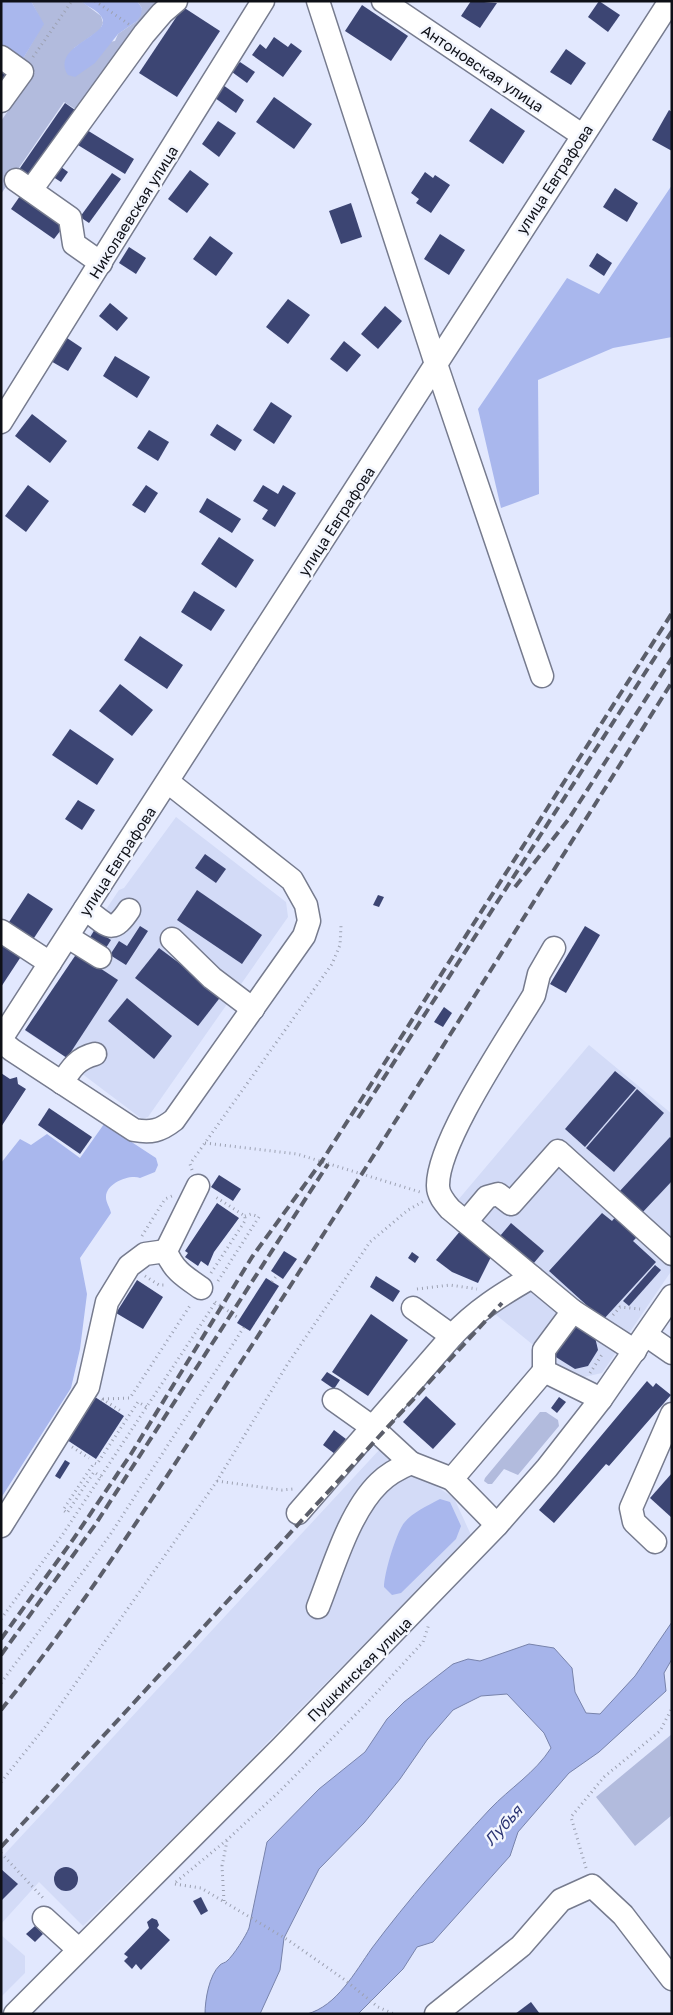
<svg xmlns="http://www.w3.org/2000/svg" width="673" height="2015" viewBox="0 0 673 2015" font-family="'Golos Text',sans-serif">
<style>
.built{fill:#d3dbf7}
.green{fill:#b2bbdd}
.forest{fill:#a9b7ed}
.water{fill:#a6b4ea;stroke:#7883ab}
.building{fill:#3c4573}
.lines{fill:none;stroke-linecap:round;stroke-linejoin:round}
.minor-casing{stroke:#767b8e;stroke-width:25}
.path{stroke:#9ca1b2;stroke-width:3;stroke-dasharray:1 4;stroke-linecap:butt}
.minor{stroke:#fff;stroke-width:22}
.rail{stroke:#5b5e6a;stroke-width:4;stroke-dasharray:10 5;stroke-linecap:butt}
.labels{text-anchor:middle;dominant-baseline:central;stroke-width:5;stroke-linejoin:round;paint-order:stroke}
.street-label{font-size:15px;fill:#0e1017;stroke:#f3f6fe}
.water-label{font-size:16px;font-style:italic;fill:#2b3473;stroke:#f3f6fe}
</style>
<rect width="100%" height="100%" fill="#e2e8fe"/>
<!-- built -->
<g class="built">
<path d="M176,817l110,85 2,15 -140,200 -6,2 -61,-46 -14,-15 -42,-27 94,-141 5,-2z"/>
<path d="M589,1045l83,69v156l-70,103 -27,6 -85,-69 43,-46 -75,-64z"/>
<path d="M380,1449l74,49 17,37 -268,273 -120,118 -44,-44 -38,42v-66z"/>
<path d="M1,1935l24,21v17l-24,24z"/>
</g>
<!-- green -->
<g class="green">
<path d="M31,1h50l20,15 2,7 -3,7 -26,18 41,-7 3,-7 19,-13 5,-13 -5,-7h29l-32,35 -47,57v9l-7,10 -16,-10 -63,92v-73l34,-49 -14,-10 22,-38z"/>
<path d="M540,1412h6l12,8 1,6 -41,49 -14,-6 -12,15h-4l-4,-3 1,-3z"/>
<path d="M672,1734v81l-37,31 -39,-49z"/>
</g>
<!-- forest -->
<g class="forest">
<path d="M1,1h30l13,23 -23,38 -20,-15z"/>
<path d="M81,1h56l5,7 -1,7 -4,6 -19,13 -23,29 -20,14 -7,-2c-19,-31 50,-40 32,-60 -4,-6 -13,-8 -19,-14z"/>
<path d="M672,185v152l-59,11 -75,32 1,114 -38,14 -23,-99 89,-131 32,16z"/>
<path d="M104,1124l52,34 2,7 -3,7 -15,6c-10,-4 -35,5 -34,20 0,4 4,10 5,15l-31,45 7,36 -7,55 -9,39 -70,110v-335l19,-24 11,6 16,-11 33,24z"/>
<path d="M440,1499l10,3 11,24 -5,13 -55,54 -9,2 -8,-8c0,-13 12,-54 20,-64 9,-11 23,-17 36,-24z"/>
</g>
<!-- water -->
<path class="water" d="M672,1622v37l-8,14 2,18 -67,61 -30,21 -51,59 -8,24 -77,86 -16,5 -14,22 -45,45h-51c30,-8 48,-42 65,-66 36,-48 77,-95 118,-139 20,-21 45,-36 61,-61l-7,-15 -37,-39 -26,2 -28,14 -26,30 -27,39 -36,44 -45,46 -35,69 -4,32 -20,44h-55c0,-14 4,-39 15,-49 2,-2 5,-2 7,-4 6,-5 19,-25 22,-33l18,-86 52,-53 46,-37 22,-33 17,-17 49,-38 15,-5 12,2 49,-17 25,4 18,20 3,24 11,21 14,1 35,-38z"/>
<!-- building -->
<g class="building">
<path d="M471,1l26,2 -17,25 -19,-12z"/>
<path d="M599,1l21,14 -12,17 -20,-15z"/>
<path d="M362,5l46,31 -17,25 -46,-30z"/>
<path d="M183,7l37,24 -43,66 -38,-24z"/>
<path d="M274,37l14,10 3,-4 11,8 -19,26 -31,-22 8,-11 6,5z"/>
<path d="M566,49l20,14 -15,22 -21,-13z"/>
<path d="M240,62l15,10 -8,11 -15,-11z"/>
<path d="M1,68l9,6 -9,13z"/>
<path d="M223,85l21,15 -8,13 -21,-15z"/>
<path d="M274,97l38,27 -18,25 -38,-27z"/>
<path d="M65,103l13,9 -46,68 -14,-9z"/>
<path d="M491,108l34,23 -22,33 -34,-23z"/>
<path d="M669,110l3,2v39l-20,-11z"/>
<path d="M218,121l18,12 -17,24 -17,-13z"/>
<path d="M82,127l52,32 -9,15 -52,-32z"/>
<path d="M57,164l11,8 -7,10 -11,-7z"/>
<path d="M190,170l19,14 -22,29 -19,-14z"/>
<path d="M425,172l8,6 2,-3 15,10 -19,28 -15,-10 3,-4 -8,-6z"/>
<path d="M112,173l9,6 -32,44 -9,-6z"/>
<path d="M615,188l23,15 -11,19 -24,-15z"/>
<path d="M20,196l44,30 -10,13 -43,-30z"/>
<path d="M351,203l11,34 -21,7 -12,-33z"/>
<path d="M440,234l25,16 -16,25 -25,-16z"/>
<path d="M210,236l23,17 -17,23 -23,-17z"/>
<path d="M129,247l17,11 -10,16 -17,-11z"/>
<path d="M597,253l15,10 -8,13 -15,-10z"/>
<path d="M288,299l22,16 -22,29 -22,-17z"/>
<path d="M110,303l18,15 -11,13 -18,-15z"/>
<path d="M385,306l17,15 -24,28 -17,-15z"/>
<path d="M64,336l18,12 -14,23 -19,-11z"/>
<path d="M344,341l17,14 -14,17 -17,-13z"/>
<path d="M115,356l35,21 -13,21 -34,-22z"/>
<path d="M271,402l21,14 -18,28 -21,-14z"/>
<path d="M32,414l35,27 -17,22 -35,-27z"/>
<path d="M217,424l25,16 -7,11 -25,-16z"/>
<path d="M149,430l20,12 -11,19 -21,-13z"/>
<path d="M28,485l21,16 -23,31 -21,-16z"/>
<path d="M146,485l12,8 -13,20 -13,-8z"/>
<path d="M263,485l15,9 5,-9 13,8 -21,34 -13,-8 6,-9 -15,-9z"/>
<path d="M207,498l34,21 -9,14 -33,-21z"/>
<path d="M219,537l35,23 -18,28 -35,-24z"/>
<path d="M194,591l31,19 -14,21 -30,-19z"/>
<path d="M140,636l43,29 -16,24 -43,-29z"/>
<path d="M120,684l33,26 -21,26 -33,-25z"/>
<path d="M70,729l44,30 -17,26 -45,-30z"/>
<path d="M78,800l17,10 -13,20 -17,-11z"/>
<path d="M205,854l21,15 -10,14 -21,-15z"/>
<path d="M197,890l65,45 -20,29 -65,-44z"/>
<path d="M28,893l25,16 -21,32 -25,-16z"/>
<path d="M378,895l6,2 -5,10 -6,-2z"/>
<path d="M140,926l8,5 -22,34 -16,-10 9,-14 8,5z"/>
<path d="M585,926l15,9 -34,58 -16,-9z"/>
<path d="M95,929l16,11 -9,14 -16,-10z"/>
<path d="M1,941l21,14 -21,32z"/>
<path d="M159,948l63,47 -24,31 -63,-48z"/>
<path d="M77,953l41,27 -51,78 -42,-28z"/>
<path d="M127,998l45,38 -18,23 -46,-38z"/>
<path d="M444,1007l8,6 -9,14 -9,-5z"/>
<path d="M615,1071l21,17 -51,59 -20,-18z"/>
<path d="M1,1073l9,6 7,-2 1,7 8,5 -25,38z"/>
<path d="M637,1089l27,24 -50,59 -28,-24z"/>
<path d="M49,1108l43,29 -12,17 -42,-29z"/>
<path d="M670,1137l2,2v42l-31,33 -23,-21z"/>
<path d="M219,1175l22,14 -8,12 -22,-14z"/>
<path d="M217,1203l22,15 -25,34 -6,14 -7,-5 -3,5 -13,-9 3,-4 -3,-2z"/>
<path d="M602,1213l10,8 5,-6 22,20 -6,6 23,21 -53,58 -54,-49z"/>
<path d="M511,1223l33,28 -11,13 -33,-28z"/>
<path d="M461,1230l30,27 -13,26 -26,-11 -16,-12z"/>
<path d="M284,1251l13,8 -14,20 -12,-8z"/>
<path d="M412,1252l7,5 -4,6 -7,-5z"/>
<path d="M655,1265l6,5 -32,36 -6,-5z"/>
<path d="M376,1276l24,15 -7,11 -23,-15z"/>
<path d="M266,1278l13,8 -29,45 -13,-8z"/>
<path d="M137,1280l26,17 -20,32 -27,-16z"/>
<path d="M371,1314l37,26 -40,56 -36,-24z"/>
<path d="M571,1322l24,15 3,13 -10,16 -13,3 -24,-15z"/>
<path d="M327,1372l13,8 -6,9 -13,-9z"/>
<path d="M647,1381l6,6 3,-4 15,12 -62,71 -3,-2 -52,59 -15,-13z"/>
<path d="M426,1396l30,28 -23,25 -30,-27z"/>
<path d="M95,1397l29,19 -28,43 -29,-19z"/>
<path d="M559,1397l7,5 -9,11 -6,-5z"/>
<path d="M334,1430l12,9 -11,15 -12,-9z"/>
<path d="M65,1460l5,3 -10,16 -5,-3z"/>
<path d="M672,1473v45l-22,-20z"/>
<circle cx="66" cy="1879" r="12"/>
<path d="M1,1869l17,15 -17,17z"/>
<path d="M201,1897l7,14 -7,4 -8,-14z"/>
<path d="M152,1918l5,2 2,5 -2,3 13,12 -29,30 -5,-6 -4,5 -8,-8 4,-4 -4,-3 25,-26 -2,-6z"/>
<path d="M35,1926l8,8 -8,8 -9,-8z"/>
<path d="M531,2002l9,12h-25z"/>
</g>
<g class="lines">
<defs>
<g id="minor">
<path d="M318,1l118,363 106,312"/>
<path d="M383,1l199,134"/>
<path d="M1,57l21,15 -21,29"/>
<path d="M16,180l54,38 4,26 27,19"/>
<path d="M31,190l113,-156 18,-21 14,-12"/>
<path d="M1,422l262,-421"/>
<path d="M85,909c22,15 26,28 44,1"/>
<path d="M1,931l49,32"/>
<path d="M68,937l32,20"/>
<path d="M172,939l40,39 41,31"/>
<path d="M554,948l-15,26 -5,21c-25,42 -97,147 -96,191 0,9 6,16 12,23l123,102 62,40"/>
<path d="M1,1039l669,-1038"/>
<path d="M1,1041l11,9 122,80c17,3 26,1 40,-10l130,-184 5,-15 -3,-16 -14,-25 -124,-98"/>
<path d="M62,1083c9,-15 16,-25 33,-29"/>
<path d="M198,1186l-32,65c7,19 19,26 35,37"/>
<path d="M466,1222l21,-25 11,-3 13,10 47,-53 114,103"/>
<path d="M413,1308l39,28c23,-25 50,-42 80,-59"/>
<path d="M573,1311l-29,39v21l57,28"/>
<path d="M646,1335l26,18"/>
<path d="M334,1400l38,27 39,36"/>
<path d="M298,1513l154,-177"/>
<path d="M497,1525l-45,-46 92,-108"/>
<path d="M1,1526l87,-139 19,-85 22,-36 16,-12 21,-3"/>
<path d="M655,1542l-21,-20 -3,-14 41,-94"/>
<path d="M318,1607c15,-38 31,-95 61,-124 9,-9 20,-15 32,-20l41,16"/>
<path d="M44,1918l34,31"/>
<path d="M15,2014l267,-267 215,-222 50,-57 54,-69 71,-103"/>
<path d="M436,2014l85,-68 40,-46 31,-14 31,29 49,64"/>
</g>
</defs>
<!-- minor casing -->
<use href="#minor" class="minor-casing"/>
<!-- path -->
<g class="path">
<path d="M95,1l35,24"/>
<path d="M33,57l39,-56"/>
<path d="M205,1143l92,11 123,38"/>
<path d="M192,1170l-2,-6 142,-200 8,-19 1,-19"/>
<path d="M142,1236l23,-37 7,-3"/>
<path d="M211,1273l34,-52v-5l-31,-20"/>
<path d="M145,1276l14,9h7"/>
<path d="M218,1281l41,-64 -8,-3 -6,2"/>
<path d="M272,1282l5,-7"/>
<path d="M417,1289l33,-4 27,4"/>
<path d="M215,1302l22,15"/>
<path d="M613,1315l7,-8 20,2"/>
<path d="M590,1373l13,-20"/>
<path d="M102,1399l19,12"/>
<path d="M103,1399l27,-1 61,-94"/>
<path d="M72,1447l17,11"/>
<path d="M101,1477l-7,-5 -27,41 -4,-3 31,-47 3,1 41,-62 9,5"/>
<path d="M217,1481l65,9 11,-1"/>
<path d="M1,1619l62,-85 152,-231"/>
<path d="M1,1683l109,-148 134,-208"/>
<path d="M1,1782l44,-55 172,-246 70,-116 83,-123 38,-32 16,-9"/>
<path d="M1,1853l43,46"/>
<path d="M586,1868l-15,-51 33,-40 56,-46 12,-23"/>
<path d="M176,1882l52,-43 51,-47 88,-89 56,-61 6,-18"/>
<path d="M175,1884l26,4 87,52 57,40 33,27 16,7"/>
<path d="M224,1901l-2,-35 5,-25"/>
</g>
<!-- minor -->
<use href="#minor" class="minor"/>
<!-- rail -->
<g class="rail">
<path d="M515,887l53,-67 104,-162"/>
<path d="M358,1118l314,-487"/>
<path d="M1,1639l71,-98 59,-87 121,-197 70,-96 350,-548"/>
<path d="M1,1655l94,-130 233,-361"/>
<path d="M1,1710c94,-117 173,-246 255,-371 141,-218 278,-438 416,-657"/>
<path d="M1,1847l501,-544"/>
</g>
</g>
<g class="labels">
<!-- street labels -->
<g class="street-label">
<text transform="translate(483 68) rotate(34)">Антоновская улица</text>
<text transform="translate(554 179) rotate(-57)">улица Евграфова</text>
<text transform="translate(133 212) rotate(-58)">Николаевская улица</text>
<text transform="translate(336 521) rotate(-57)">улица Евграфова</text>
<text transform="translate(117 861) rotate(-57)">улица Евграфова</text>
<text transform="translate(359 1669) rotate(-45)">Пушкинская улица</text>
</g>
<!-- water labels -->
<g class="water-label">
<text transform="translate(503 1825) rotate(-48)">Лубья</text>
</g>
</g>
<!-- border -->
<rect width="673" height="2015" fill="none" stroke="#0e1017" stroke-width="5"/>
</svg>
